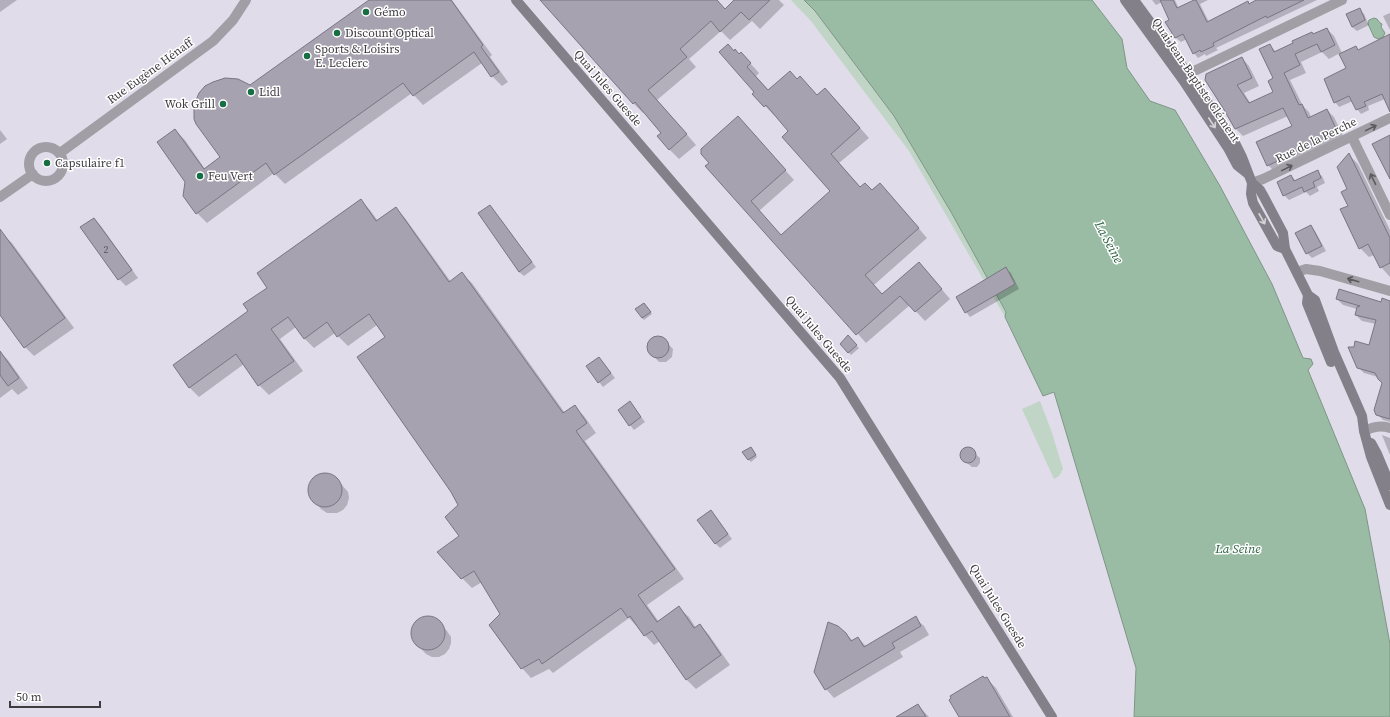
<svg xmlns="http://www.w3.org/2000/svg" width="1390" height="717" viewBox="0 0 1390 717" font-family="'Source Serif 4',serif">
<style>
.green{fill:#c0d5c6}
.water{fill:#9abca5;stroke:#7e9687}
.shadow{fill:#0003}
.building{fill:#a6a2af;stroke:#797582}
.lines{fill:none;stroke-linecap:round;stroke-linejoin:round}
.street{stroke:#a19fa5;stroke-width:10}
.secondary{stroke:#838089;stroke-width:10}
.oneway{stroke:#d4d3d6}
.oneway2{stroke:#5c5a5f}
.poi-dot{fill:#166e42;stroke:#fff;stroke-width:1.5}
.labels{text-anchor:middle;dominant-baseline:central;stroke-width:3;stroke-linejoin:round;paint-order:stroke}
.number-label{font-size:10px;fill:#58565c}
.poi-label{font-size:12px;fill:#3e3c41;stroke:#fff;text-anchor:start}
.street-label{font-size:12px;fill:#3e3c41;stroke:#fff}
.water-label{font-size:13px;font-style:italic;fill:#275f3f;stroke:#fff}
</style>
<rect width="100%" height="100%" fill="#e0dcea"/>
<!-- green -->
<g class="green">
<path d="M791,0h13l11,11 79,105 57,96 55,100 -1,5 -96,-166 -98,-130z"/>
<path d="M1040,401l12,32 11,36 -4,7 -5,3 -32,-70z"/>
</g>
<!-- water -->
<g class="water">
<path d="M804,0h288l30,39 5,29 23,33 25,9 45,76 52,98 31,74 8,1 2,5 -5,6 57,139 25,135v73h-256l2,-49 -82,-276 -11,4 -38,-79 1,-5 -55,-100 -57,-96 -79,-105z"/>
<path d="M1374,18l3,1 3,4 2,1 -1,3 4,6 -2,4 -5,2 -4,-2 -6,-13 1,-4z"/>
</g>
<!-- shadow -->
<g class="shadow">
<path d="M0,0h17l-17,12z"/>
<path d="M371,0h81l40,55 -2,2 18,25 -6,4 -10,-10 -10,-13 -59,42 -11,-12 -127,91 -11,-11 -67,50 -10,-10 -13,-17 2,-14 -11,-52 10,10 20,29 16,-12 29,-71z"/>
<path d="M542,0h174l9,10 11,-10h43l5,5 -24,24 -8,-8 -22,19 -9,-9 -32,28 7,8 -39,33 39,45 -17,14 -10,-10 -7,-16 -18,-21 -1,1 -10,-10z"/>
<path d="M1152,0h23l4,9 16,-9h13l-8,4 9,18 39,-20 2,2 13,-4h54l-101,48 2,2 -12,6 -1,-2 -7,4 -4,-5 -7,-14 -6,3 -5,-4 -10,-15 5,-3 -9,-18 -6,3z"/>
<path d="M1359,9l5,5 5,11 -12,6 -5,-4z"/>
<path d="M1390,13v17l-7,-14z"/>
<path d="M1327,29l7,7 8,17 14,-6 3,4 31,17v39l-5,-8 -17,7 1,4 -8,4 -4,-5 -4,-8 -14,6 -4,-5 13,-33 -8,-16 -11,6 -7,-7 -21,10 5,11 -16,7 13,26 6,6 2,5 16,-7 7,7 10,21 -69,34 -7,-7 25,-39 -5,-10 -45,20 -7,-7 -12,-22 18,-49 7,8 10,20 -15,7 7,11 23,-12v-13l-4,-34 6,7z"/>
<path d="M734,52l16,11 9,10 -3,3 13,15 28,-11 20,16 17,2 35,40 -30,25 22,25 28,6 38,44 -53,47 8,10 46,-22 22,26 -25,22 -15,-16 -44,38 -59,-66 -96,-114 27,-46 56,63 -35,31 22,25 50,-45 -41,-60 -15,-17 -1,1 -9,-9z"/>
<path d="M0,130l7,9 -7,5z"/>
<path d="M1349,155l9,9 32,66v47l-9,-10 -7,-12 -5,2 -9,-9 -11,-42z"/>
<path d="M1317,172l5,4 3,7 -8,4 2,4 -9,5 -4,-4 -17,8 -5,-5 7,-19 5,5z"/>
<path d="M361,201l9,9 8,11 18,-12 9,9 46,64 11,-8 10,9 93,130 10,-6 9,9 12,17 -11,8 99,138 -37,26 12,17 20,-14 10,9 7,11 4,-3 9,10 21,30 -34,24 -10,-10 -26,-38 -6,4 -25,-27 -76,55 -4,-4 -18,9 -9,-10 -20,-54 -20,-32 -10,6 -10,-10 -3,-73 -73,-168 -9,-12 -29,21 -13,-13 -21,15 -10,-10 -8,-11 -16,12 23,32 -34,24 -10,-10 -15,-21 -45,33 -10,-10 79,-99z"/>
<path d="M490,206l46,61 -12,9 -5,-4z"/>
<path d="M94,219l7,7 37,52 -12,8 -7,-7z"/>
<path d="M1310,226l5,5 11,20 -14,7 -5,-5z"/>
<path d="M2,234l10,9 62,85 -40,28 -9,-9 -25,-34v-77z"/>
<path d="M1006,269l5,4 8,16 -49,28 -4,-5z"/>
<path d="M1337,299l45,4 8,-1v120l-7,-2 -6,-6 6,-31 -5,-6 -14,-4 -6,-6 12,-21 6,-22 -14,-3 -6,-6 1,-6 -14,-4z"/>
<path d="M646,306l6,8 -8,6 -2,-2z"/>
<path d="M655,337l7,1 11,11 -1,8 -6,5h-7l-11,-12 1,-8z"/>
<path d="M848,337l11,11 -8,7 -10,-11z"/>
<path d="M0,352l8,8 20,28 -10,7 -6,-6 -12,9z"/>
<path d="M599,358l16,20 -12,9 -4,-5z"/>
<path d="M630,402l15,20 -11,8 -4,-5z"/>
<path d="M1382,435l8,3v17z"/>
<path d="M965,449h4l11,9v5l-3,4h-5l-10,-8v-6z"/>
<path d="M753,450l4,7 -6,5 -2,-2z"/>
<path d="M324,474l6,1 6,3 12,14 1,6 -2,7 -4,5 -6,3h-10l-6,-4 -11,-13 -1,-10 3,-6 5,-4z"/>
<path d="M715,516l17,23 -12,9 -5,-5z"/>
<path d="M429,617l5,2 6,4 7,8 4,6v6l-2,6 -4,5 -6,3h-7l-6,-3 -12,-13 -2,-10 2,-6 4,-5z"/>
<path d="M915,618l9,8 5,9 -29,17 3,5 -69,41 -8,-9 19,-56 8,8 5,-3 9,9z"/>
<path d="M986,678l10,10 17,29h-53z"/>
<path d="M918,705l11,12h-31z"/>
</g>
<!-- building -->
<g class="building">
<path d="M369,0h82l32,45 -2,2 18,25 -8,5 -17,-25 -61,44 -10,-13 -129,92 -8,-12 -70,51 -13,-18 2,-14 -28,-40 18,-13 29,40 16,-12 -24,-33 -2,-5v-9l2,-10 3,-7 6,-7 8,-4 12,-4 13,1 12,6z"/>
<path d="M540,0h177l8,9 9,-9h36l-21,20 -8,-8 -21,20 -9,-11 -31,28 7,8 -39,33 39,44 -18,16 -12,-14 4,-3 -26,-31 -2,2z"/>
<path d="M1160,0h13l4,8 17,-8h2l11,22 41,-21 1,3 7,-4h48l-37,18 -1,-2 -53,27 1,3 -13,6 -1,-2 -7,4 -10,-20 -8,4 -10,-16 4,-2z"/>
<path d="M1360,8l5,12 -13,7 -6,-13z"/>
<path d="M1327,28l8,17 -14,7 -4,-8 -22,10 5,11 -16,8 15,32 3,-1 6,14 19,-9 10,22 -9,4 1,2 -62,29 -11,-24 36,-16 -9,-18 -48,21 -12,-21 -18,-28 1,-6 36,-17 10,21 -15,7 12,18 24,-11 -5,-11 5,-3 -14,-29 11,-5 4,8 19,-9 -1,-2 20,-9 1,2z"/>
<path d="M1390,34v78l-8,-18 -18,8 2,4 -10,4 -7,-14 -15,7 -10,-24 22,-11 -7,-14 17,-8 2,4z"/>
<path d="M728,44l6,7 1,-2 4,5 2,-2 10,11 -4,4 21,23 22,-19 7,8 3,-3 17,19 8,-7 35,40 -29,26 29,33 5,-4 7,7 8,-7 39,45 -54,47 17,19 37,-32 23,27 -27,23 -15,-16 -44,39 -151,-169 4,-3 -8,-9v-5l37,-33 48,54 -35,31 30,34 49,-44 -48,-54 6,-6 -22,-26 -2,2 -12,-13 2,-2 -35,-40z"/>
<path d="M1390,135v44l-18,-35z"/>
<path d="M1349,153l41,85v25l-10,5 -12,-24 -9,5 -19,-40 8,-3 -7,-14 6,-3 -10,-22z"/>
<path d="M1318,170l3,8 -8,4 2,5 -11,5 -2,-5 -19,9 -6,-14 14,-7 3,6z"/>
<path d="M361,199l15,22 20,-14 53,75 13,-10 101,141 12,-8 12,18 -11,8 99,138 -37,26 19,27 22,-16 15,22 6,-4 21,31 -35,25 -34,-49 -8,5 -14,-20 -2,2 -7,-10 -79,56 -3,-5 -18,10 -32,-44 11,-11 -26,-43 -13,8 -24,-27 22,-16 -14,-19 13,-12 -7,-13 -94,-135 28,-20 -16,-23 -32,23 -10,-15 -23,17 -16,-22 -17,12 23,32 -36,25 -22,-32 -47,34 -16,-23 75,-54 -5,-7 24,-16 -10,-15z"/>
<path d="M490,205l42,57 -13,10 -41,-59z"/>
<path d="M94,218l38,52 -14,10 -38,-53z"/>
<path d="M1311,225l11,21 -16,8 -11,-21z"/>
<path d="M0,229l65,89 -41,30 -24,-33z"/>
<path d="M1006,267l9,17 -50,29 -9,-16z"/>
<path d="M1339,289l42,13 1,-4 8,3v118l-14,-4 -2,-5 8,-27 -4,-4 -3,-6 -18,-5 -9,-21h6l1,-6 14,4 7,-25 -21,-5 2,-8 3,-1 -24,-7z"/>
<path d="M644,303l7,9 -9,6 -7,-9z"/>
<path d="M848,335l9,10 -9,8 -8,-9z"/>
<circle cx="658" cy="347" r="11"/>
<path d="M0,351l19,27 -11,8 -8,-11z"/>
<path d="M599,357l12,16 -13,10 -12,-17z"/>
<path d="M630,401l11,16 -12,9 -11,-16z"/>
<path d="M751,447l5,8 -8,5 -6,-8z"/>
<circle cx="968" cy="455" r="8"/>
<circle cx="325" cy="490" r="17"/>
<path d="M711,510l17,24 -13,10 -18,-24z"/>
<path d="M916,616l5,10 -29,17 3,5 -70,42 -11,-18 14,-50 10,4 8,7 5,8 7,-4 6,10z"/>
<circle cx="428" cy="633" r="17"/>
<path d="M983,676l1,2 3,-1 23,40h-51l-10,-17 2,-2 -1,-2z"/>
<path d="M918,704l8,13h-30z"/>
</g>
<g class="lines">
<!-- street -->
<g class="street">
<path d="M1188,74l154,-74"/>
<path d="M1352,137l38,78"/>
<circle cx="46" cy="164" r="17"/>
<path d="M60,153l153,-112 20,-21 13,-20"/>
<path d="M1252,183l11,-4 127,-61"/>
<path d="M0,197l33,-23"/>
<path d="M1297,272l9,-3 14,2 70,20"/>
<path d="M1364,431c9,-4 16,-6 26,-3"/>
</g>
<!-- secondary -->
<g class="secondary">
<path d="M516,0l324,378 212,339"/>
<path d="M1125,0l58,80 45,68 9,17 10,8"/>
<path d="M1134,0l54,74 45,65 9,18 10,26 8,7 4,7 19,36 2,16 23,46 7,5 19,52 28,64 2,15 7,26 19,48"/>
<path d="M1252,183l-1,11 2,9 24,43 8,3"/>
<path d="M1308,295l-1,8 24,59"/>
<path d="M1371,443l6,11 13,31"/>
</g>
</g>
<!-- one-way arrows -->
<defs><path id="oneway-shaft" d="M-6 0H5M1.5-3L5.5 0L1.5 3" fill="none" stroke-width="1.6" stroke-linecap="round" stroke-linejoin="round"/></defs>
<g class="oneway">
<use href="#oneway-shaft" transform="translate(1212 123) rotate(57)"/>
<use href="#oneway-shaft" transform="translate(1262 219) rotate(61)"/>
</g>
<g class="oneway2">
<use href="#oneway-shaft" transform="translate(1371 128) rotate(-26)"/>
<use href="#oneway-shaft" transform="translate(1287 168) rotate(-26)"/>
<use href="#oneway-shaft" transform="translate(1373 179) rotate(-116)"/>
<use href="#oneway-shaft" transform="translate(1353 280) rotate(-164)"/>
</g>
<!-- markers -->
<g class="poi-dot">
<circle cx="366" cy="12" r="4"/>
<circle cx="337" cy="33" r="4"/>
<circle cx="307" cy="56" r="4"/>
<circle cx="251" cy="92" r="4"/>
<circle cx="223" cy="104" r="4"/>
<circle cx="47" cy="163" r="4"/>
<circle cx="200" cy="176" r="4"/>
</g>
<g class="labels">
<!-- number labels -->
<g class="number-label">
<text x="106" y="249">2</text>
</g>
<!-- poi labels -->
<g class="poi-label">
<text x="374" y="12">Gémo</text>
<text x="345" y="33">Discount Optical</text>
<text x="315" y="49">Sports &amp; Loisirs<tspan x="315" dy="14">E. Leclerc</tspan></text>
<text x="259" y="92">Lidl</text>
<text x="215" y="104" text-anchor="end">Wok Grill</text>
<text x="55" y="163">Capsulaire f1</text>
<text x="208" y="176">Feu Vert</text>
</g>
<!-- street labels -->
<g class="street-label">
<text transform="translate(150 71) rotate(-36)">Rue Eugène Hénaff</text>
<text transform="translate(1196 80) rotate(56)">Quai Jean-Baptiste Clément</text>
<text transform="translate(608 88) rotate(49)">Quai Jules Guesde</text>
<text transform="translate(1316 140) rotate(-26)">Rue de la Perche</text>
<text transform="translate(819 334) rotate(50)">Quai Jules Guesde</text>
<text transform="translate(998 606) rotate(58)">Quai Jules Guesde</text>
</g>
<!-- water labels -->
<g class="water-label">
<text transform="translate(1109 242) rotate(62)">La Seine</text>
<text x="1238" y="548">La Seine</text>
</g>
</g>
<!-- scale -->
<path d="M10 701v6h90v-6" fill="none" stroke="#3e3c41" stroke-width="2"/>
<text x="16" y="701" font-size="12" fill="#3e3c41" stroke="#ffffff" stroke-width="3" paint-order="stroke">50 m</text>
</svg>
